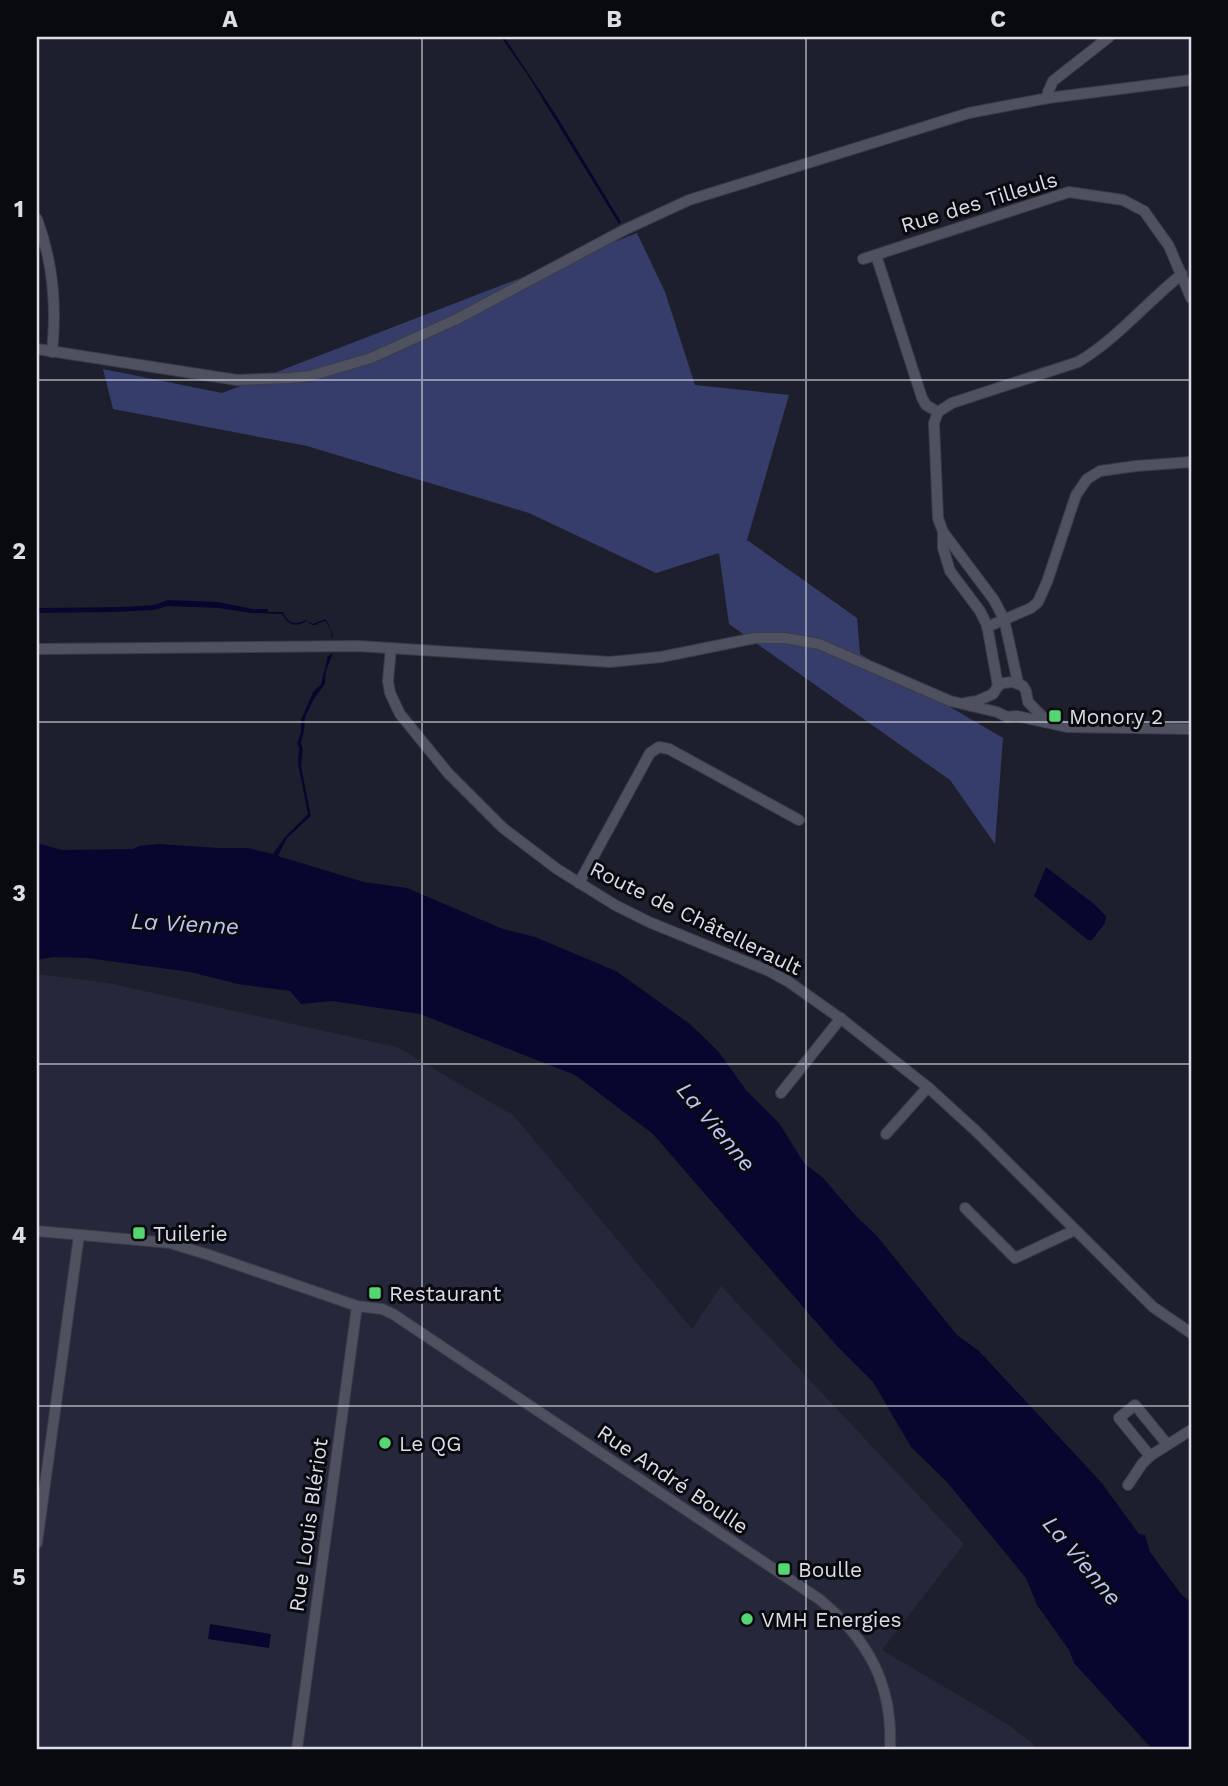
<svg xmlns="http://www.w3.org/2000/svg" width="1228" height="1786" viewBox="0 0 1228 1786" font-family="'Work Sans',sans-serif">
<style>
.built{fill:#25283a}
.green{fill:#373d6b}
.water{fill:#08062f}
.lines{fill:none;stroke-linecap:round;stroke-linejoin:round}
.minor-casing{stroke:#3b3c47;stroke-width:12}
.minor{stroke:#4e515f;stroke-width:10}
.grid{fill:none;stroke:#dcdee7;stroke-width:2;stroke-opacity:0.55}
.poi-dot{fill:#54d672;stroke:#090a0f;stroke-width:2.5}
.labels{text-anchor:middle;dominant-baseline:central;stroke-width:6;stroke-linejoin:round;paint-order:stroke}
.street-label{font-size:21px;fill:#dcdee7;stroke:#090a0f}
.poi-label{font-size:21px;fill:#dcdee7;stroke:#090a0f;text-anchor:start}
.water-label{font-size:23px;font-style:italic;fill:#bdc6f4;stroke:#090a0f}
.neatline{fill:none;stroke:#dcdee7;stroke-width:2.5}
.grid-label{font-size:23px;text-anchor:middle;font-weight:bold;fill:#dcdee7}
</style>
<rect width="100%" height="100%" fill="#1d202c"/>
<!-- built -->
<path class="built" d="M37,974l71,9 289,64 117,69 178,213 29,-43 243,258 -82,106 127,75 30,24h-1002z"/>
<!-- green -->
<path class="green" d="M637,233l28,59 30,93 94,10 -42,145 110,78 3,36 143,84 -8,106 -45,-64 -221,-156 -10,-71 -63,20 -127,-60 -222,-67 -194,-37 -10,-40 119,24z"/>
<!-- water -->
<g class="water">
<path d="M501,37h3l52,78 65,107 -2,2 -90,-147z"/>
<path d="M168,600l50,2 35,7h15v3h15c5,12 12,13 23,8l7,4 12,-5 2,2 6,14 -2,5 1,-6 -6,-13c-10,1 -10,9 -19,0 -13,7 -18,4 -25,-7l-31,-1 -33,-5 -50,-2 -14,4 -38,2 -79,1v-5l85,-1 32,-2z"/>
<path d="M333,653l-7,18 -1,13 -11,15 -9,18 -1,14 -3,12 2,6 -2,17 10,50 -24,22 -9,18 86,26 43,6 96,41 32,8 81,34 74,53 28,27 28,39 33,33 25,40 19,15 34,39 20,19 80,99 22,16 122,131 38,52 6,1 5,17 31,42 10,9v146h-39l-78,-86 -5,-13 -32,-45 -11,-27 -80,-97 -35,-34 -38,-65 -36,-36 -184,-212 -78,-59 -155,-61 -88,-13 -31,3 -11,-13 -52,-7 -48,-12 -103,-14 -35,-1 -15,3v-117l25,7 71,-1 6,-3 20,-2 61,4h28l25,6 12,-17 23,-23 -10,-50 1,-16 -2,-4 4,-12v-12l12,-28 8,-8 7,-28z"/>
<path d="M1046,867l48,37 12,12 -1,7 -13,17h-4l-54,-44z"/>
<path d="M210,1624l61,10 -2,14 -61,-9z"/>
</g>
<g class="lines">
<defs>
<g id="minor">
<path d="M1048,98v-6l5,-11 56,-44"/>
<path d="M37,219c16,43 20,87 15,133"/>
<path d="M876,255l46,143 4,7 12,7"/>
<path d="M863,259l206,-67 54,8 21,11 25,35 22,52"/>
<path d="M37,349l200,31 53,-2 20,-2 61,-18 86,-39 167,-89 65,-30 280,-87 79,-15 143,-18"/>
<path d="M943,532v16l7,23 30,40 7,14 11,61"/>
<path d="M987,627l44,-19 7,-6 9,-20 29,-87 11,-16 13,-8 36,-5 55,-4"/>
<path d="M391,648l-3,33 2,12 10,21 48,59 55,55 54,41 58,36 34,17 120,49 20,11 55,39 86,68 47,43 176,175 38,26"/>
<path d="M37,649l321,-3 252,16 51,-5 94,-19h30l34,6 131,57 47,11 10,5 10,-1 50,11 124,2"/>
<path d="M1018,683l-14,-64 -10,-19 -51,-68 -5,-14 -4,-95 4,-11 14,-9 126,-41c39,-23 69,-60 104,-88"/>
<path d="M965,703l12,-2 16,-7 5,-8 5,-3 10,-1 10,4 3,5 2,11 19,19"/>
<path d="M579,883l71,-130 9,-6 10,2 130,71"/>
<path d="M781,1093l60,-75"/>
<path d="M886,1134l42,-47"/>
<path d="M965,1208l50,50 60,-28"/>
<path d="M37,1231l133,12 39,12 148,51 25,3 11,5 426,285c49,40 74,85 71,150"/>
<path d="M1167,1444l-32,-39 -16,13 31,38 41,-26"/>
<path d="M1128,1485l14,-21 8,-8"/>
<path d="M37,1543l42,-308"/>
<path d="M297,1749l60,-443"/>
</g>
</defs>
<!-- minor casing -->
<use href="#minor" class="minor-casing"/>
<!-- minor -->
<use href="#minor" class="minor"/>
</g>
<!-- grid -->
<path class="grid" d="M422,37v1712M806,37v1712M37,380h1154M37,722h1154M37,1064h1154M37,1406h1154"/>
<!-- markers -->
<g class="poi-dot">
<rect x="1048" y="709" width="14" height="14" rx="3.5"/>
<rect x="132" y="1226" width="14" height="14" rx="3.5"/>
<rect x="368" y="1286" width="14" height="14" rx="3.5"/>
<circle cx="385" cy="1443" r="7"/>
<rect x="777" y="1562" width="14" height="14" rx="3.5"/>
<circle cx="747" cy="1619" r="7"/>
</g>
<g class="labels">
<!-- street labels -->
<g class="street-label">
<text transform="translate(979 202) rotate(-17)">Rue des Tilleuls</text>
<text transform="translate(696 918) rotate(26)">Route de Châtellerault</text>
<text transform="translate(673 1479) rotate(34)">Rue André Boulle</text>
<text transform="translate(308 1525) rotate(-82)">Rue Louis Blériot</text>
</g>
<!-- poi labels -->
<g class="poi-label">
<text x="1069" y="716">Monory 2</text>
<text x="153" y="1233">Tuilerie</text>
<text x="389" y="1293">Restaurant</text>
<text x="399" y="1443">Le QG</text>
<text x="798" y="1569">Boulle</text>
<text x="761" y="1619">VMH Energies</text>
</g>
<!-- water labels -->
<g class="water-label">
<text transform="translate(185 924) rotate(3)">La Vienne</text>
<text transform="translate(716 1127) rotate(50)">La Vienne</text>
<text transform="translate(1082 1561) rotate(50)">La Vienne</text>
</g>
</g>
<!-- border -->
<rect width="1228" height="1786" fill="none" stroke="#090a0f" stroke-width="77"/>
<rect x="38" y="38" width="1152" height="1710" class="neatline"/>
<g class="grid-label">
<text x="230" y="27">A</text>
<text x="614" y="27">B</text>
<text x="998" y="27">C</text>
<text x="19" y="217">1</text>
<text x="19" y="559">2</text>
<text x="19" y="901">3</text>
<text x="19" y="1243">4</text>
<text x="19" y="1585">5</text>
</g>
</svg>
